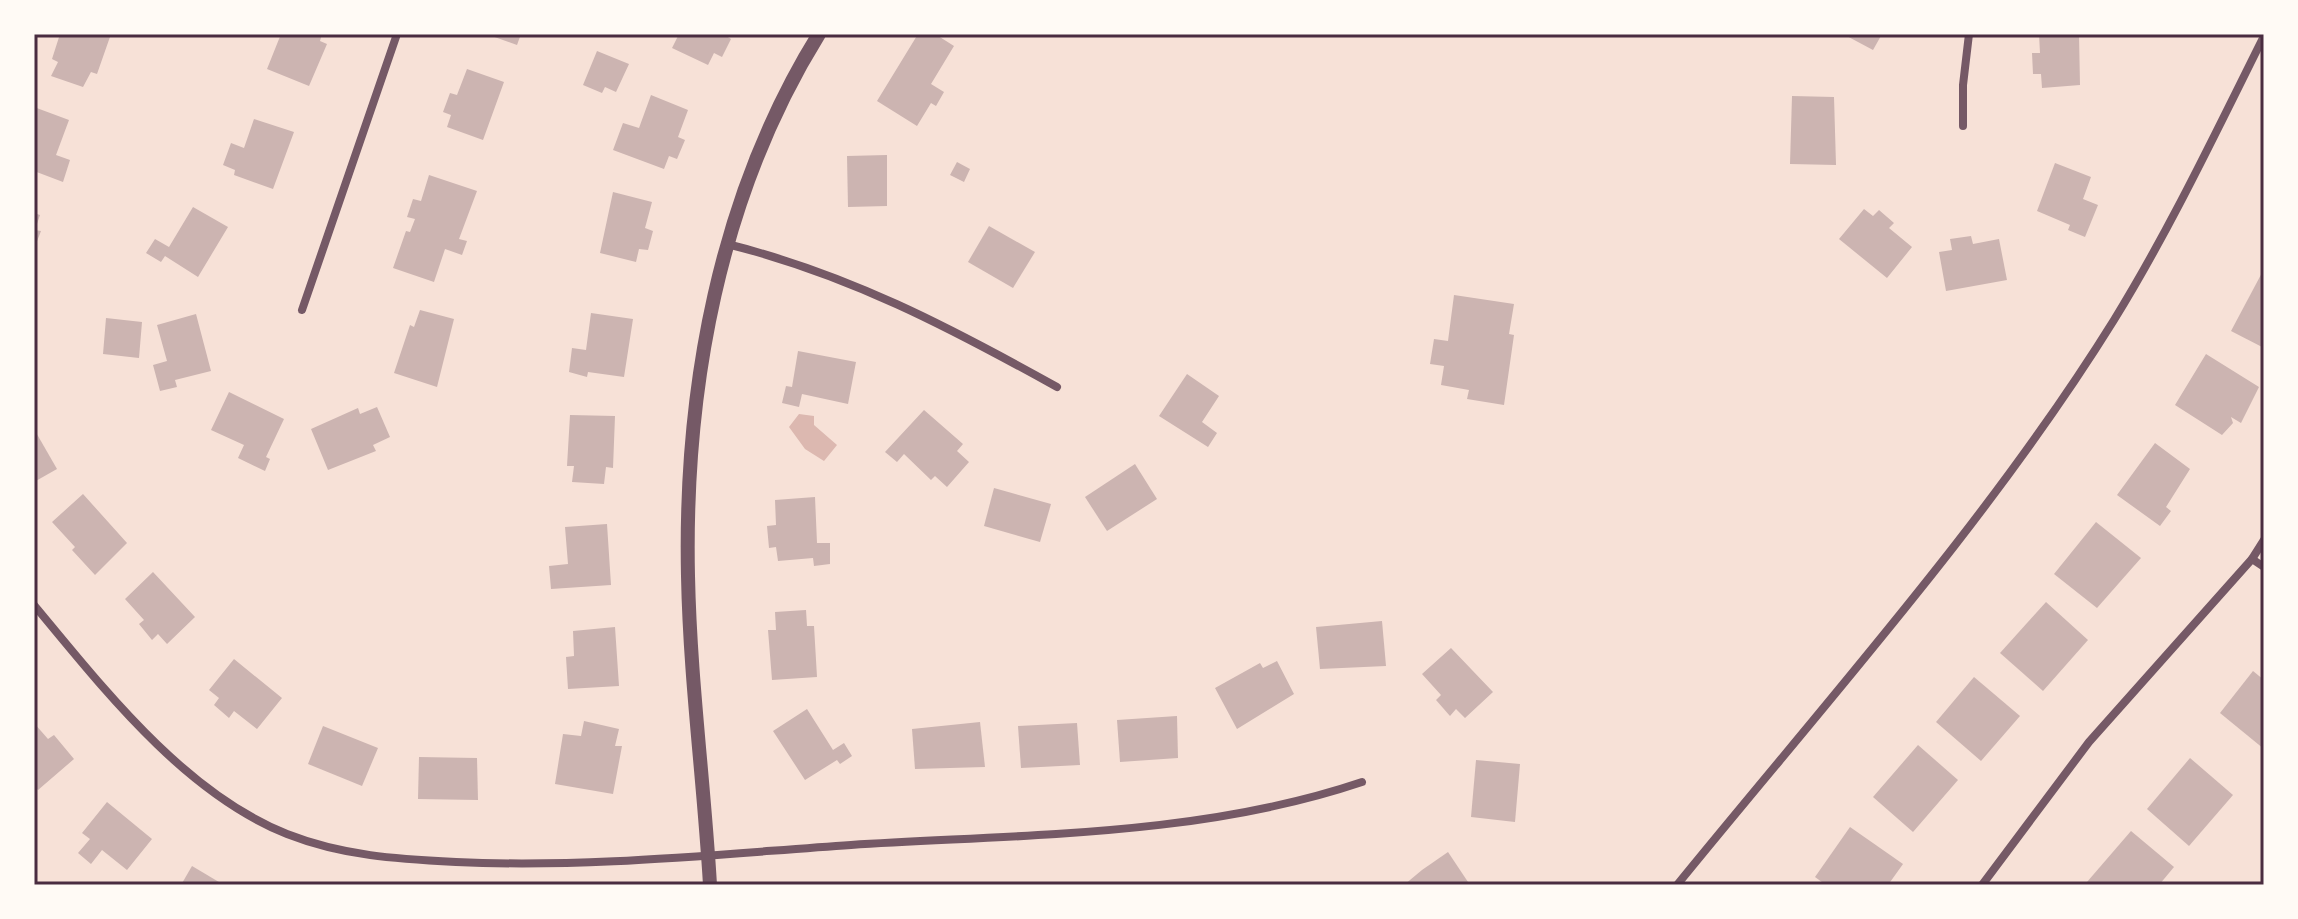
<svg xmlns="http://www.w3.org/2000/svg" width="2298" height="919" viewBox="0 0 2298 919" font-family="Jost,sans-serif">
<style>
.water{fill:#dcb8b0}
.building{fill:#ccb4b1}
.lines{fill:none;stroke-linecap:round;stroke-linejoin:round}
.minor{stroke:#755966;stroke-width:8}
.tertiary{stroke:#755966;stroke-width:14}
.neatline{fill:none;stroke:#4a2c40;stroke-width:3}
</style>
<rect width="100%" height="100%" fill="#f7e1d7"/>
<!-- water -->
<path class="water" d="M799,414l15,2v9l23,20 -13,16 -19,-12 -16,-22z"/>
<!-- building -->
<g class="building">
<path d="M60,34h51l-14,40 -6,-2 -8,15 -32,-11 7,-14 -6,-3z"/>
<path d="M281,34h41l-2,7 7,3 -18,42 -42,-17z"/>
<path d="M486,34h35l-4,11z"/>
<path d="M679,34h44l8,5 -9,18 -8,-4 -6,12 -36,-17z"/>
<path d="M918,34h17l19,12 -23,38 13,8 -8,14 -5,-3 -14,23 -40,-25z"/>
<path d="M1843,34h39l-9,16z"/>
<path d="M2039,34h40l1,51 -38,3 -1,-14h-8l-1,-21h8z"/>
<path d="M597,51l32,13 -13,28 -11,-5 -3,6 -19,-8z"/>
<path d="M467,69l37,13 -21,58 -36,-13 4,-12 -8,-3 7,-19 7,2z"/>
<path d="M651,95l37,15 -10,27 7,3 -8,19 -8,-3 -5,13 -51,-19 10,-27 16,5z"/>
<path d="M1792,96l42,1 2,68 -46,-1z"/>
<path d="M34,107l35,13 -13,35 14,5 -7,22 -29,-11z"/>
<path d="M254,119l40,13 -21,57 -39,-14 1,-5 -12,-5 8,-22 13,5z"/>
<path d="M887,155v51l-39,1 -1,-51z"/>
<path d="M957,162l13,7 -6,13 -14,-7z"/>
<path d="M2055,163l36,14 -8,22 15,6 -13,32 -17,-7 2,-5 -33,-14z"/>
<path d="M429,175l48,16 -18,48 8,2 -5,14 -17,-6 -11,33 -41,-14 13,-37 4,1 5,-13 -8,-2 6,-18 8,2z"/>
<path d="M613,192l39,10 -7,26 8,3 -5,19 -9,-1 -3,13 -36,-9z"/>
<path d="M193,207l35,20 -30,50 -33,-21 -4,6 -15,-9 9,-14 14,8z"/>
<path d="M1864,209l9,7 6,-6 15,13 -5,5 23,19 -25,31 -48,-39z"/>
<path d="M34,213l6,2 -5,15 6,1 -7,18z"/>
<path d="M989,226l46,26 -22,36 -45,-26z"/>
<path d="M1971,236l2,8 26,-5 8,41 -61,11 -7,-39 13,-2 -2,-11z"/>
<path d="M2264,269v79l-33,-17z"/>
<path d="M1454,295l60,9 -5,30 5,1 -10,70 -37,-6 2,-9 -28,-5 3,-19 -14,-2 4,-25 14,2z"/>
<path d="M420,310l34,9 -17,68 -43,-14 16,-48 4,2z"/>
<path d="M591,313l42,6 -9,58 -36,-5 -1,5 -18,-5 3,-24 14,2z"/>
<path d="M196,314l15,57 -36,9 2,7 -17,4 -7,-26 14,-4 -10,-36z"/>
<path d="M106,318l36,4 -3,36 -36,-4z"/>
<path d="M798,351l58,11 -8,42 -46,-10 -3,13 -17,-4 4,-17 6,1z"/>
<path d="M2206,354l53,33 -18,36 -10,-6 2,6 -11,12 -47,-30z"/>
<path d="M1187,374l32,22 -17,26 15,11 -9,14 -49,-31z"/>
<path d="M229,392l55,27 -18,38 4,2 -5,12 -27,-13 6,-13 -33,-15z"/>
<path d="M377,407l13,30 -17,8 3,6 -48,19 -17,-41 47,-21 2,6z"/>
<path d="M924,410l39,34 -6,7 12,11 -22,25 -12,-11 -4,4 -27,-26 -7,8 -12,-10z"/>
<path d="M570,415l45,1 -2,52 -7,-1 -2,17 -32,-2 2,-16h-7z"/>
<path d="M34,429l23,40 -23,13z"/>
<path d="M2155,443l35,26 -24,38 5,4 -11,15 -43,-31z"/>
<path d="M1135,464l22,35 -50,32 -22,-34z"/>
<path d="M994,488l57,16 -11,38 -56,-16z"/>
<path d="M83,494l44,49 -32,32 -23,-25 3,-3 -23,-25z"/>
<path d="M815,497l2,46h13v21l-16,2 -1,-8 -35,3 -2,-14 -7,1 -2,-22 9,-1 -1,-25z"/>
<path d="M2096,522l45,36 -44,50 -43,-34z"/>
<path d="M607,524l4,61 -60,4 -2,-23 19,-2 -3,-37z"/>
<path d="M153,572l42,45 -28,27 -9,-10 -6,6 -13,-16 5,-4 -19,-21z"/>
<path d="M2046,602l42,38 -45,51 -43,-38z"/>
<path d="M806,610l1,16h7l3,51 -45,3 -4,-50h8l-1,-18z"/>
<path d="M1382,621l4,45 -66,3 -4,-42z"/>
<path d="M615,627l4,59 -51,3 -2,-32 8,-1 -1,-25z"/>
<path d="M1451,648l42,44 -28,26 -9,-9 -6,7 -14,-16 5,-5 -19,-21z"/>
<path d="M234,659l48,39 -25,31 -23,-18 -5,7 -15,-13 5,-7 -10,-8z"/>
<path d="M1277,661l17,33 -57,35 -22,-41 45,-25 3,5z"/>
<path d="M2253,671l11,9v69l-44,-36z"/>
<path d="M1974,677l46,39 -39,45 -45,-39z"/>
<path d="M807,709l26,41 11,-7 8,13 -12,8 -3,-4 -32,20 -32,-49z"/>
<path d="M1177,716l1,42 -58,4 -3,-42z"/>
<path d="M584,721l35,8 -4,17h7l-9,48 -58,-10 8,-50 18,2z"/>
<path d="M980,722l5,45 -70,2 -3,-40z"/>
<path d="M34,723l14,16 6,-4 20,24 -36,31 -4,-4z"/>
<path d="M1077,723l3,42 -59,3 -3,-42z"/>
<path d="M323,726l55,22 -16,38 -54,-22z"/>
<path d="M1918,745l40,35 -45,52 -40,-35z"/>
<path d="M419,757l58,1 1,42 -60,-1z"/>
<path d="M2190,758l43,37 -44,51 -42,-37z"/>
<path d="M1476,760l44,4 -5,58 -44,-5z"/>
<path d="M107,802l45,37 -25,31 -25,-20 -11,14 -13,-11 12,-14 -8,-6z"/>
<path d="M1850,827l53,37 -15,21h-62l-11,-8z"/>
<path d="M2131,831l43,36 -15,18h-69l-3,-3z"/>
<path d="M1448,852l22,33h-66l18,-15z"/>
<path d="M192,866l32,19h-43z"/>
</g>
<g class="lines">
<!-- minor -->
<g class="minor">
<path d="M1963,126v-41l6,-51"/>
<path d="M727,244c121,30 222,83 330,143"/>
<path d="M302,310l95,-276"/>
<path d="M2252,559l12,8"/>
<path d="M34,605c69,83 150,188 253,229 56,22 110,25 169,28 132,6 263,-8 395,-17 171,-11 348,-8 511,-63"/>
<path d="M1677,885c148,-182 314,-367 437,-565 56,-91 102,-188 150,-284"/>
<path d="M1982,885l107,-143 163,-183 12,-19"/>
</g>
<!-- tertiary -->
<path class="tertiary" d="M710,885c-6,-103 -20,-206 -22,-309 -4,-187 31,-381 131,-542"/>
</g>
<!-- border -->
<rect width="2298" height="919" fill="none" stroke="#fffaf5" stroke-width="72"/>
<rect x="36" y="36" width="2226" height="847" class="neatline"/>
</svg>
